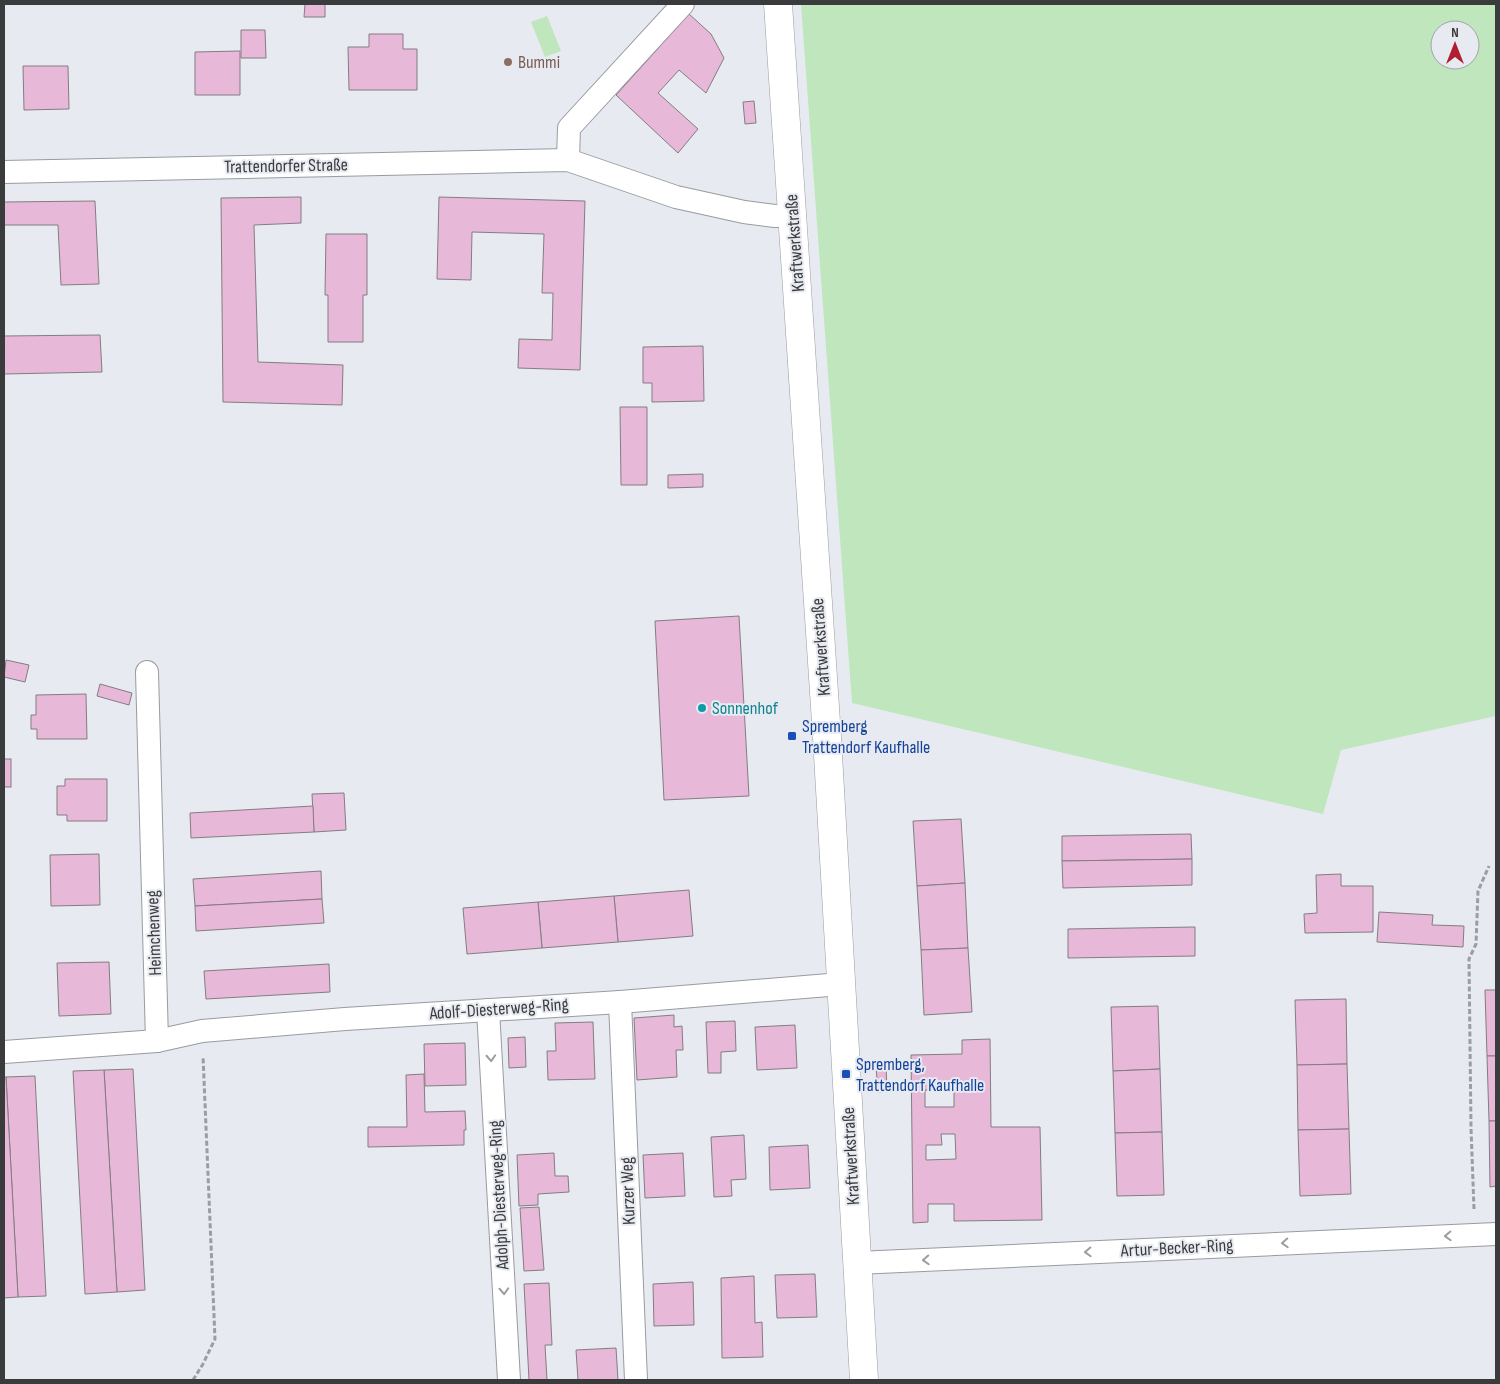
<svg xmlns="http://www.w3.org/2000/svg" width="1500" height="1384" viewBox="0 0 1500 1384" font-family="'Sofia Sans Condensed',sans-serif">
<style>
.green{fill:#bfe6bd;fill-rule:evenodd}
.building{fill:#e8b8d9;stroke:#837d81;fill-rule:evenodd}
.lines{fill:none;stroke-linecap:round;stroke-linejoin:round}
.street-casing{stroke:#989ba0;stroke-width:24}
.secondary-casing{stroke:#989ba0;stroke-width:29}
.path{stroke:#9b9da1;stroke-width:3;stroke-dasharray:5 2.5;stroke-linecap:butt}
.street{stroke:#fff;stroke-width:22}
.secondary{stroke:#fff;stroke-width:28}
.oneway{stroke:#9c9d9e}
.education-dot{fill:#8d6e63;stroke:#e7eaf0;stroke-width:2}
.culture-dot{fill:#0f9aa8;stroke:#e7eaf0;stroke-width:2}
.transit-dot{fill:#1a4fb4;stroke:#e7eaf0;stroke-width:2}
.labels{text-anchor:middle;dominant-baseline:central;stroke-width:4;stroke-linejoin:round;paint-order:stroke}
.education-label{font-size:18px;fill:#785e54;stroke:#e7eaf0;text-anchor:start}
.street-label{font-size:18px;fill:#3a3b3d;stroke:#e7eaf0}
.culture-label{font-size:18px;fill:#0d838f;stroke:#e7eaf0;text-anchor:start}
.transit-label{font-size:18px;fill:#164399;stroke:#e7eaf0;text-anchor:start}
</style>
<rect width="100%" height="100%" fill="#e7eaf0"/>
<!-- green -->
<g class="green">
<path d="M801,4h695v712l-155,34 -18,64 -471,-111zM1440,30h30v30h-30z"/>
<path d="M547,16l14,35 -16,6 -14,-35z"/>
</g>
<!-- building -->
<g class="building">
<path d="M305,4h20v13h-21z"/>
<path d="M689,14l22,20 13,24 -18,35 -27,-23 -21,23 40,36 -20,24 -62,-58z"/>
<path d="M241,30h24l1,28h-25z"/>
<path d="M369,34h34v15h14v41h-68l-1,-43h21z"/>
<path d="M240,51v44h-45v-43z"/>
<path d="M23,66h45l1,43 -45,1z"/>
<path d="M754,101l2,22 -11,1 -2,-22z"/>
<path d="M301,197v26l-47,2 4,137 85,3 -1,40 -119,-3 -2,-204z"/>
<path d="M439,197l146,4 -5,169 -62,-2 1,-29 33,1 1,-47h-11l2,-59 -72,-2 -1,48 -34,-1z"/>
<path d="M95,201l4,83 -38,1 -3,-60h-54v-23z"/>
<path d="M326,234h41v61h-4v47h-35v-47h-3z"/>
<path d="M100,335l2,37 -98,2v-38z"/>
<path d="M703,346l1,55 -52,1v-19h-9v-36z"/>
<path d="M620,407h27v78h-26z"/>
<path d="M703,474v13l-35,1v-13z"/>
<path d="M739,616l10,180 -85,4 -9,-179z"/>
<path d="M6,660l23,5 -4,17 -21,-5z"/>
<path d="M100,684l32,9 -3,12 -32,-9z"/>
<path d="M86,694l1,45h-50v-10h-6v-14h5v-20z"/>
<rect x="4" y="759" width="7" height="28"/>
<path d="M65,779h42v42h-40v-6h-10v-29h8z"/>
<path d="M344,793l2,37 -32,2 -2,-38z"/>
<path d="M313,806l1,26 -123,6 -1,-25z"/>
<path d="M961,819l4,64 -48,3 -4,-65z"/>
<path d="M1191,834l1,25 -130,2v-25z"/>
<path d="M99,854l1,51 -49,1 -1,-51z"/>
<path d="M1192,859v26l-129,3 -1,-27z"/>
<path d="M321,871l1,28 -127,7 -2,-27z"/>
<path d="M1341,874v12h32v46l-68,1 -1,-19 13,-1 -1,-38z"/>
<path d="M965,883l3,65 -47,2 -4,-64z"/>
<path d="M689,890l4,46 -75,6 -4,-46z"/>
<path d="M614,896l4,46 -76,6 -4,-46z"/>
<path d="M322,899l2,24 -128,8 -1,-25z"/>
<path d="M538,902l4,46 -75,6 -4,-46z"/>
<path d="M1379,912l54,3 -1,10 32,1 -1,21 -86,-5z"/>
<path d="M1195,927v29l-127,2v-29z"/>
<path d="M968,948l4,64 -48,3 -3,-65z"/>
<path d="M109,962l2,52 -52,2 -2,-53z"/>
<path d="M329,964l1,28 -124,7 -2,-28z"/>
<path d="M1485,990h11v66h-9z"/>
<path d="M1346,999l1,65 -50,1 -2,-65z"/>
<path d="M1158,1006l2,63 -47,2 -2,-64z"/>
<path d="M674,1015v12l8,-1 1,24h-7l1,27 -40,3 -3,-62z"/>
<path d="M735,1021l1,30 -15,1v21h-13l-2,-51z"/>
<path d="M593,1022l2,57 -47,1 -1,-29h9l-1,-28z"/>
<path d="M795,1025l2,43 -40,2 -2,-43z"/>
<path d="M525,1037l1,30 -17,1 -1,-30z"/>
<path d="M990,1039l1,88h49l2,93 -88,1v-17h-26v18l-15,1 -2,-168 51,-1v-14zM940,1083h14v24h-29v-17h15zM941,1134h14l1,25 -30,1v-15h16z"/>
<path d="M465,1043l1,42 -41,1 -1,-42z"/>
<path d="M1487,1056h9v65h-7z"/>
<path d="M1347,1064l2,65 -51,1 -1,-65z"/>
<path d="M886,1066l1,25 -9,1 -2,-25z"/>
<path d="M133,1069l12,221 -28,2 -13,-222z"/>
<path d="M1160,1069l2,63 -47,1 -2,-62z"/>
<path d="M104,1070l13,222 -32,2 -12,-223z"/>
<path d="M424,1074l1,38 40,-1 1,19h-2v15l-96,2v-20h39l-1,-52z"/>
<path d="M35,1076l11,220 -28,1 -12,-220z"/>
<path d="M4,1077h2l12,220 -14,1z"/>
<path d="M1489,1121h7v65l-6,1z"/>
<path d="M1349,1129l2,65 -51,2 -2,-66z"/>
<path d="M1162,1132l2,63 -47,1 -2,-63z"/>
<path d="M744,1135l2,44 -15,1 1,16 -18,1 -3,-60z"/>
<path d="M808,1145l2,43 -40,2 -1,-43z"/>
<path d="M554,1153l1,23h13l1,16 -31,2v11l-19,1 -2,-51z"/>
<path d="M683,1153l2,43 -40,2 -2,-43z"/>
<path d="M539,1207l5,63 -20,1 -4,-63z"/>
<path d="M815,1274l2,43 -40,1 -2,-43z"/>
<path d="M754,1276l1,47 7,-1 1,35 -41,1 -1,-80z"/>
<path d="M693,1282l1,43 -40,1 -1,-42z"/>
<path d="M549,1283l3,62h-7l2,35h-18l-5,-96z"/>
<path d="M616,1348l2,32h-40l-2,-30z"/>
</g>
<g class="lines">
<defs>
<g id="street">
<path d="M568,160l1,-32 114,-124"/>
<path d="M4,172l564,-12 108,37 68,15 31,4 18,-1"/>
<path d="M147,672l10,369"/>
<path d="M620,1002l16,378"/>
<path d="M488,1010l21,370"/>
<path d="M4,1052l153,-11 45,-10 143,-12 275,-17 221,-18"/>
<path d="M857,1263l639,-29"/>
</g>
<path id="secondary" d="M778,4l49,733 37,643"/>
</defs>
<!-- street casing -->
<use href="#street" class="street-casing"/>
<!-- secondary casing -->
<use href="#secondary" class="secondary-casing"/>
<!-- path -->
<g class="path">
<path d="M1474,1209l-3,-81 -2,-169 7,-15 2,-53 11,-25"/>
<path d="M193,1380l10,-16 12,-25 -12,-283"/>
</g>
<!-- street -->
<use href="#street" class="street"/>
<!-- secondary -->
<use href="#secondary" class="secondary"/>
</g>
<!-- one-way arrows -->
<defs><path id="oneway-chevron" d="M-2-3.5L2.5 0L-2 3.5" fill="none" stroke-width="1.6" stroke-linecap="round" stroke-linejoin="round" transform="scale(1.25)"/></defs>
<g class="oneway">
<use href="#oneway-chevron" transform="translate(491 1058) rotate(87)"/>
<use href="#oneway-chevron" transform="translate(1448 1236) rotate(178)"/>
<use href="#oneway-chevron" transform="translate(1285 1243) rotate(177)"/>
<use href="#oneway-chevron" transform="translate(1088 1252) rotate(177)"/>
<use href="#oneway-chevron" transform="translate(926 1260) rotate(177)"/>
<use href="#oneway-chevron" transform="translate(504 1291) rotate(87)"/>
</g>
<!-- markers -->
<circle class="education-dot" cx="508" cy="62" r="5"/>
<circle class="culture-dot" cx="702" cy="708" r="5"/>
<g class="transit-dot">
<rect x="787" y="731" width="10" height="10" rx="2.5"/>
<rect x="841" y="1069" width="10" height="10" rx="2.5"/>
</g>
<g class="labels">
<!-- education labels -->
<g class="education-label">
<text x="518" y="62">Bummi</text>
</g>
<!-- street labels -->
<g class="street-label">
<text transform="translate(286 166) rotate(-1)">Trattendorfer Straße</text>
<text transform="translate(795 243) rotate(-94)">Kraftwerkstraße</text>
<text transform="translate(821 647) rotate(-94)">Kraftwerkstraße</text>
<text transform="translate(154 933) rotate(-92)">Heimchenweg</text>
<text transform="translate(499 1009) rotate(-4)">Adolf-Diesterweg-Ring</text>
<text transform="translate(851 1156) rotate(-93)">Kraftwerkstraße</text>
<text transform="translate(628 1191) rotate(-92)">Kurzer Weg</text>
<text transform="translate(499 1195) rotate(-93)">Adolph-Diesterweg-Ring</text>
<text transform="translate(1177 1248) rotate(-3)">Artur-Becker-Ring</text>
</g>
<!-- culture labels -->
<g class="culture-label">
<text x="712" y="708">Sonnenhof</text>
</g>
<!-- transit labels -->
<g class="transit-label">
<text x="802" y="726">Spremberg<tspan x="802" dy="21">Trattendorf Kaufhalle</tspan></text>
<text x="856" y="1064">Spremberg,<tspan x="856" dy="21">Trattendorf Kaufhalle</tspan></text>
</g>
</g>
<!-- border -->
<rect width="1500" height="1384" fill="none" stroke="#3a3b3d" stroke-width="10"/>
<!-- north arrow -->
<g transform="translate(1455 45)"><circle r="24" fill="#e7eaf0" stroke="#a2a4a8"/>
<path d="M0-4L9 19L0 12L-9 19Z" fill="#b11e2f"/>
<text y="-8" font-size="14" font-weight="bold" text-anchor="middle" fill="#3a3b3d">N</text>
</g>
</svg>
